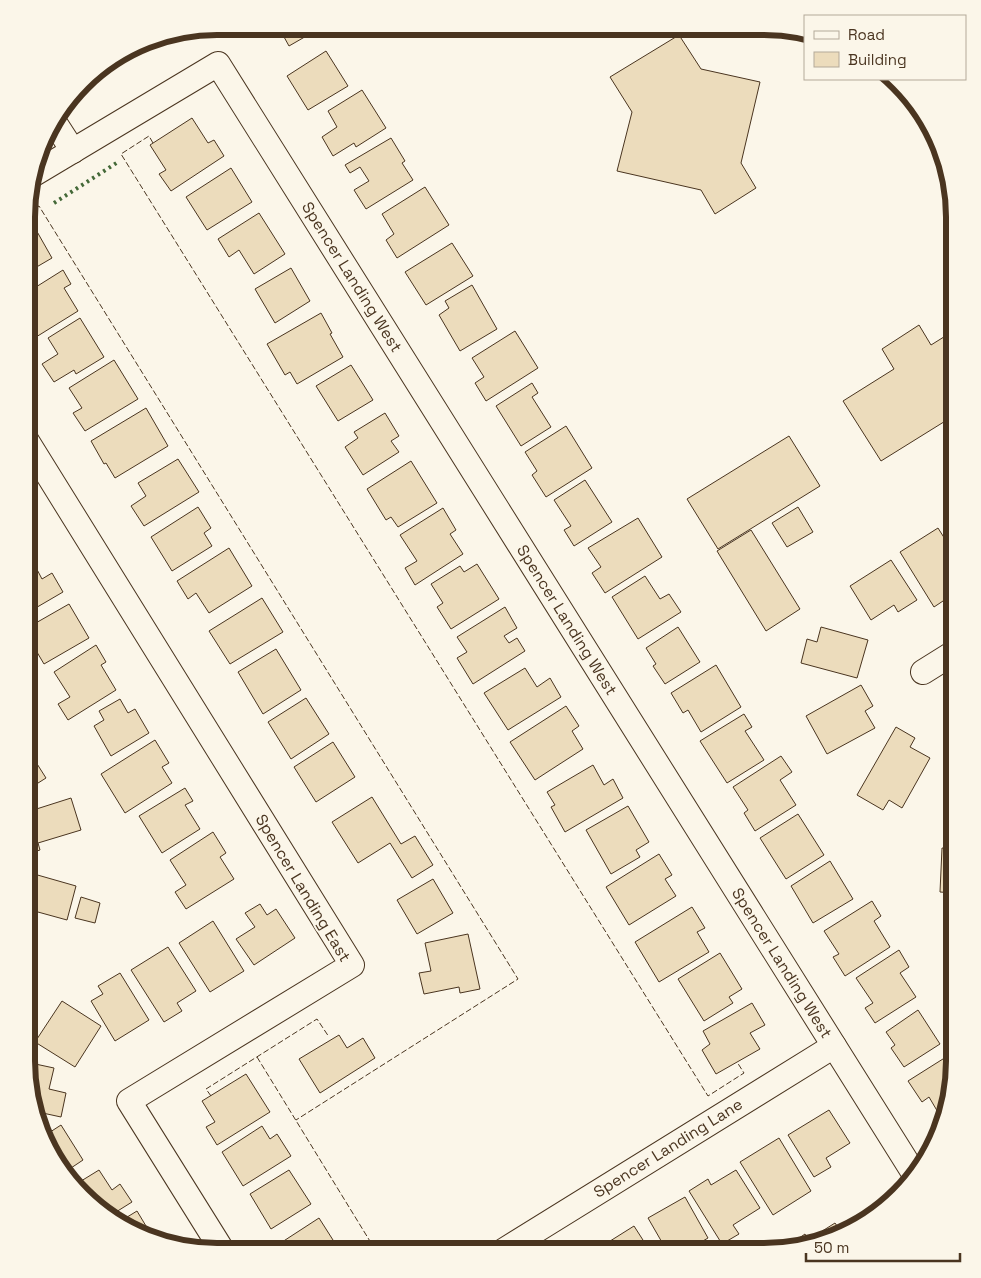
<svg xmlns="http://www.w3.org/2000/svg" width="981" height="1278" viewBox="0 0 981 1278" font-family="'Space Grotesk',sans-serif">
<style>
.building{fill:#ecdcbc;stroke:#4a3520}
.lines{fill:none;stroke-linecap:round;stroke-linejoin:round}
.minor-casing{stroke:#4a3520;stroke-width:26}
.minor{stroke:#fbf6e9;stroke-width:24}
.hedge{stroke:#436837;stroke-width:4;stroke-dasharray:2.5 4;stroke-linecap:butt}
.fence{stroke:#4a3520;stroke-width:1;stroke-dasharray:6 2.5;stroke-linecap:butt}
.labels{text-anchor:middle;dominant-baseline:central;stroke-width:4;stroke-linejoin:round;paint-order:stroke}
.street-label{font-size:16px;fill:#4a3520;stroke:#fbf6e9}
.rim{fill:none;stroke:#4a3520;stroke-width:6}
</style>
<rect width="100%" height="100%" fill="#fbf6e9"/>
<!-- building -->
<g class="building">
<path d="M278,26l44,1 -33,19z"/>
<path d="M679,35l22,34 59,13 -19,81 15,25 -41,26 -14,-24 -84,-19 15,-59 -22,-35z"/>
<path d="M137,47l2,4 -19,12 -3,-4z"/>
<path d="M326,51l22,35 -40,24 -21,-34z"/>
<path d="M110,63l2,2 -28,18 8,-10z"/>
<path d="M362,90l24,38 -30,19 -2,-4 -21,13 -11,-19 15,-10 -9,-16z"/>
<path d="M192,118l16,25 6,-3 10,16 -53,35 -12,-17 7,-4 -16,-25z"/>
<path d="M391,138l14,23 -3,2 11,17 -47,29 -12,-19 15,-9 -9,-14 -10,6 -5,-8z"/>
<path d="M231,168l21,34 -45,28 -21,-33z"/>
<path d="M425,187l24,38 -52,33 -11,-18 8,-6 -12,-20z"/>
<path d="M259,213l26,41 -31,20 -15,-24 -10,7 -11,-18z"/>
<path d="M31,221l21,37 -24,14v-50z"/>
<path d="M452,243l21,33 -47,29 -21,-33z"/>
<path d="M291,268l19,33 -35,22 -20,-34z"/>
<path d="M63,270l8,14 -7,4 14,23 -50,31v-50z"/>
<path d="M472,285l25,44 -37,22 -21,-36 10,-7 -4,-7z"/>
<path d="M321,313l11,20 -2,1 13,23 -46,27 -7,-12 -5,3 -18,-31z"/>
<path d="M80,318l24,39 -28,17 -2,-4 -20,12 -12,-18 16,-10 -10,-16z"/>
<path d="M919,325l12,20 24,-15v85l-74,46 -38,-60 51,-32 -12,-20z"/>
<path d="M515,331l23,37 -52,33 -11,-18 9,-6 -12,-19z"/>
<path d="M114,360l24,39 -53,32 -12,-18 9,-5 -13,-20z"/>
<path d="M351,365l22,35 -35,21 -22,-35z"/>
<path d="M532,383l6,10 -6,4 19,30 -30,19 -25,-40z"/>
<path d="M146,408l22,38 -53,32 -9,-15 -2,1 -13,-23z"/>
<path d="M385,413l14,23 -8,5 8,11 -36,23 -18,-28 13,-9 -4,-6z"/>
<path d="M566,426l26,42 -46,29 -14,-22 5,-4 -12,-19z"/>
<path d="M789,436l31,50 -102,63 -31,-50z"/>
<path d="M178,459l21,33 -55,34 -13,-20 15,-10 -8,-13z"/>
<path d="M411,461l26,42 -39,24 -7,-10 -5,3 -19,-31z"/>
<path d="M585,480l27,42 -38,24 -10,-16 7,-4 -17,-26z"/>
<path d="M198,507l13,21 -7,5 8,13 -40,25 -21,-34z"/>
<path d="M798,507l15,25 -26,15 -15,-24z"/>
<path d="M443,508l13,22 -6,4 13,20 -48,31 -10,-17 12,-7 -17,-26z"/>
<path d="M638,518l24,39 -57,36 -13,-20 9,-6 -13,-19z"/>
<path d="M938,528l17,27v29l-4,2 4,7 -21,14 -34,-55z"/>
<path d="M751,530l49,79 -34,22 -49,-80z"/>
<path d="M229,548l23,38 -43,27 -13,-20 -8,6 -11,-18z"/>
<path d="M32,560l10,19 10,-6 11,19 -36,21v-51z"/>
<path d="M891,560l26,40 -19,12 -4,-7 -23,15 -21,-34z"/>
<path d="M477,564l22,35 -48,30 -14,-22 6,-4 -12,-19 29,-18 4,6z"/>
<path d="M645,576l15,23 9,-5 12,18 -43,27 -26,-42z"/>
<path d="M262,598l21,34 -53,32 -21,-33z"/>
<path d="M69,604l20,34 -45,26 -13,-22 -4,2v-16z"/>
<path d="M505,607l12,21 -13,8 5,7 8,-5 8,13 -52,33 -16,-26 10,-6 -10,-15z"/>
<path d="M678,627l22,35 -35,22 -12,-18 3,-2 -10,-16z"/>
<path d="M821,627l47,13 -11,38 -56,-15 6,-24 10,3z"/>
<path d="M96,645l10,17 -5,3 15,25 -48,30 -10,-16 12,-7 -16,-25z"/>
<path d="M276,649l25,41 -38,24 -25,-42z"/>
<path d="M716,665l25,42 -40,25 -13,-22 -5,3 -12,-20z"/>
<path d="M525,668l12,19 13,-9 11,19 -53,33 -24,-37z"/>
<path d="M861,685l12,21 -8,5 10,17 -48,26 -21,-38z"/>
<path d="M306,698l23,36 -38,25 -23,-37z"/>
<path d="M120,699l8,14 7,-4 14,24 -38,23 -17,-30 10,-6 -5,-9z"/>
<path d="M566,706l13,20 -7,5 11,18 -48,31 -25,-38z"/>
<path d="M744,714l8,13 -7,4 19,29 -37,23 -27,-42z"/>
<path d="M896,727l19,11 -5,9 20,11 -28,50 -13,-8 -6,10 -26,-15z"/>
<path d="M155,740l14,23 -7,4 10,16 -47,30 -24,-39z"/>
<path d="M333,742l22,35 -39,25 -22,-35z"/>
<path d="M27,748l19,30 -19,12z"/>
<path d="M781,756l11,16 -12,8 16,25 -41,26 -11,-18 4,-3 -15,-23z"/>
<path d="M593,765l11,20 9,-6 10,19 -58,34 -14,-25 4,-2 -8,-13z"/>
<path d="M185,788l8,13 -8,4 15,24 -38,24 -23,-37z"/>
<path d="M372,797l29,47 14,-8 18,29 -21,13 -22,-35 -32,20 -26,-41z"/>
<path d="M71,798l10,32 -43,13 2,7 -13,4v-42z"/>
<path d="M628,806l21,36 -13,8 4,7 -29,17 -25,-44z"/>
<path d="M798,814l26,41 -38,24 -26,-41z"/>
<path d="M213,832l13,21 -6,4 14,22 -48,30 -11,-17 11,-7 -16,-25z"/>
<path d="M942,848l12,1v44l-14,-1z"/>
<path d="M659,854l13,21 -7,4 11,17 -47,29 -23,-38z"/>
<path d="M830,861l23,38 -40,24 -22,-37z"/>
<path d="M27,872l49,14 -9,34 -40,-11z"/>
<path d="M433,879l20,34 -36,21 -20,-34z"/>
<path d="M81,897l19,6 -5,20 -20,-5z"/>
<path d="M872,901l9,15 -7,5 16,26 -45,29 -12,-19 6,-3 -15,-23z"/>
<path d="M260,904l7,11 9,-6 19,29 -41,27 -18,-26 19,-12 -10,-14z"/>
<path d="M692,907l13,21 -8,4 12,20 -50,30 -24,-40z"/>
<path d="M213,921l31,50 -34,21 -31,-49z"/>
<path d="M468,934l12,55 -20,4 -1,-6 -35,7 -5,-21 12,-2 -6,-28z"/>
<path d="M168,947l28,44 -19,12 5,8 -18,11 -33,-52z"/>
<path d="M899,950l10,17 -9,6 16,24 -41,26 -10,-15 8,-5 -17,-25z"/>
<path d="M26,953l11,14 -11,9z"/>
<path d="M720,953l22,36 -13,8 4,6 -29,18 -26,-42z"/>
<path d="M120,973l29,47 -34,21 -24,-40 12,-7 -5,-8z"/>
<path d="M62,1001l39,25 -26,41 -40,-25z"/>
<path d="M752,1003l13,22 -15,8 10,16 -44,25 -14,-24 8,-6 -7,-13z"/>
<path d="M918,1010l22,34 -36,23 -13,-19 4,-3 -9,-13z"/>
<path d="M339,1035l8,13 16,-10 12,20 -55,35 -21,-34z"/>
<path d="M954,1052v22l-7,35 -8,5 -10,-17 -7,5 -14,-21z"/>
<path d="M26,1062l28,6 -5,21 17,4 -5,24 -23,-5z"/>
<path d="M246,1074l24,38 -53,33 -11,-18 9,-5 -13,-21z"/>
<path d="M829,1110l21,33 -24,15 5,9 -17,10 -26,-42z"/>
<path d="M61,1125l22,35 -12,8 4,5 -7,5 -22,-32 -2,-10z"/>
<path d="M262,1126l8,13 7,-5 14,22 -48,30 -21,-34z"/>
<path d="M779,1138l32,53 -38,24 -33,-53z"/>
<path d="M99,1170l13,20 8,-6 12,18 -24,15 -35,-31z"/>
<path d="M289,1170l22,34 -40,25 -21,-35z"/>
<path d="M736,1170l24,38 -27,17 6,9 -17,10 -33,-53 19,-12 3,6z"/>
<path d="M685,1197l23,41 -24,14 -17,-1 -19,-33z"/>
<path d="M137,1211l12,20 -2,2 -28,-11z"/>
<path d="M862,1215l4,5 -18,12 -4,-6z"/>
<path d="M319,1218l21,33 -56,-1 -5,-6z"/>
<path d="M835,1223l7,10 -53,13v-1l16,-11 3,6z"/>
<path d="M634,1226l16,25h-49l-2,-3z"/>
</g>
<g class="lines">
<defs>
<g id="minor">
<path d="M53,120l20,31"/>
<path d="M34,174l184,-110 697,1111"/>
<path d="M27,441l325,524 -223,136 93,149"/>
<path d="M923,672l32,-20"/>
<path d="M503,1251l331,-205"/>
</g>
</defs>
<!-- minor casing -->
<use href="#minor" class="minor-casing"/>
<!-- minor -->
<use href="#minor" class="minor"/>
<!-- hedge -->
<path class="hedge" d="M54,203l64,-41"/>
<!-- fence -->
<g class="fence">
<path d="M153,143l-4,-7 -28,18 587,942 36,-23 -7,-11"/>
<path d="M28,212l11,-6 479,773 -222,141"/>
<path d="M257,1057l119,194"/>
<path d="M211,1096l-5,-7 111,-70 12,18"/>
</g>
</g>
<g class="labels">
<!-- street labels -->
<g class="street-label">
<text transform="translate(352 277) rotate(58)">Spencer Landing West</text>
<text transform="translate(567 620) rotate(58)">Spencer Landing West</text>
<text transform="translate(303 888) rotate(59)">Spencer Landing East</text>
<text transform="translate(782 963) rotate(58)">Spencer Landing West</text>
<text transform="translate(668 1148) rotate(-32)">Spencer Landing Lane</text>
</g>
</g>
<!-- crop -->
<path d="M0 0H981V1278H0ZM217 35H764A182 182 0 0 1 946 217V1061A182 182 0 0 1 764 1243H217A182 182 0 0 1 35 1061V217A182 182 0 0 1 217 35Z" fill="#fbf6e9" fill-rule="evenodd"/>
<path class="rim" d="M217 35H764A182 182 0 0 1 946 217V1061A182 182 0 0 1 764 1243H217A182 182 0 0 1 35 1061V217A182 182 0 0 1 217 35Z"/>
<!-- legend -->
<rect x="804" y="15" width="162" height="65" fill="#fbf6e9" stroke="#b4a999"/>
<rect x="814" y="31" width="25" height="8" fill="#fbf6e9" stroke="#b4a999"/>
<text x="848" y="40" font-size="15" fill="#4a3520">Road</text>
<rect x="814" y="52" width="25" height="15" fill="#ecdcbc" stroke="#b4a999"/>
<text x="848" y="65" font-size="15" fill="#4a3520">Building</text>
<!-- scale -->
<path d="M806 1253v8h154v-8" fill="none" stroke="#4a3520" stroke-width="2.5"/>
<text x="814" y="1253" font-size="15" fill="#4a3520" stroke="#fbf6e9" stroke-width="4" paint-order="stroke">50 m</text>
</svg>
